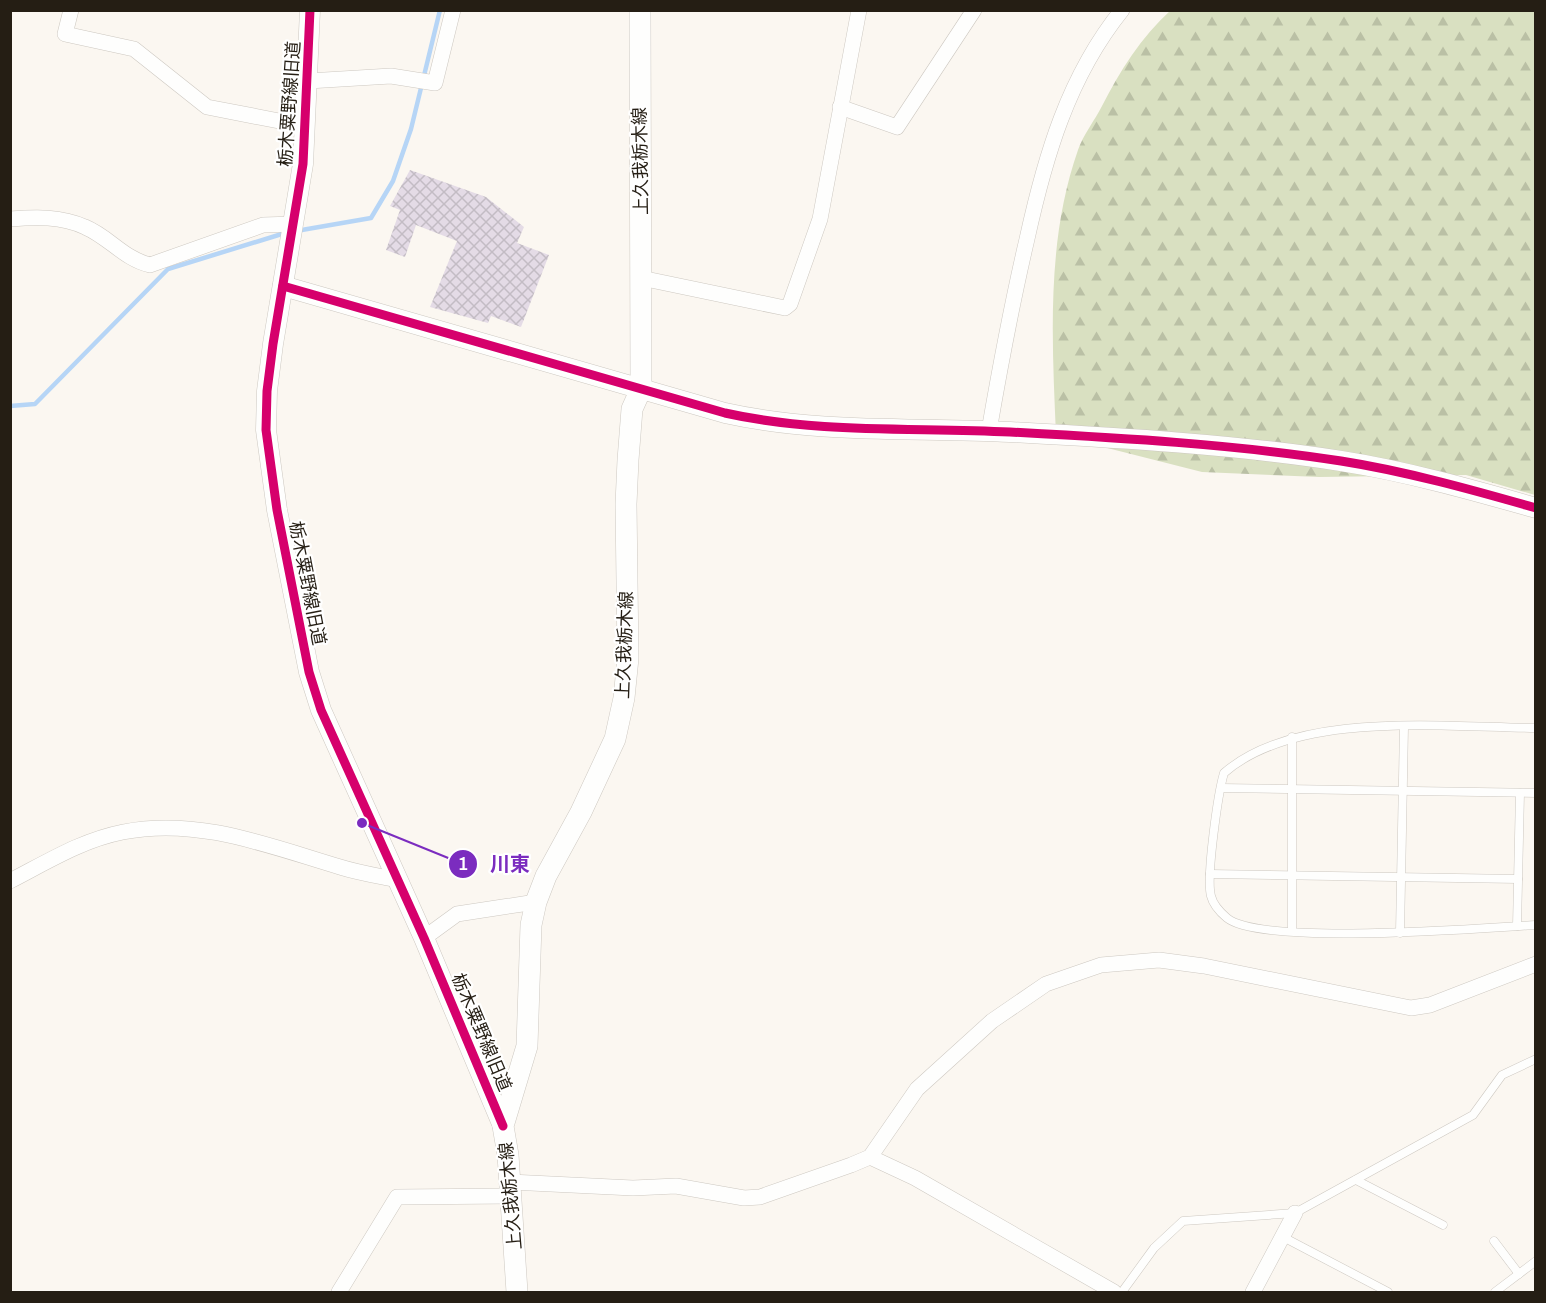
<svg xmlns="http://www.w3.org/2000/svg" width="1546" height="1303" viewBox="0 0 1546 1303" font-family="'Archivo Narrow','Noto Sans JP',sans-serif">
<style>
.forest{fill:url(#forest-firs)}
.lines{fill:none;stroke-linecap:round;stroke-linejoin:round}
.stream{stroke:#b6d5f6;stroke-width:4.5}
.building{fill:url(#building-cross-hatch)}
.service-casing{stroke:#cdc8c1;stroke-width:9}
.minor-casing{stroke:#cdc8c1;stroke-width:16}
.tertiary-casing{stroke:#cdc8c1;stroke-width:21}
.secondary-casing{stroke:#cdc8c1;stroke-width:22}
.service{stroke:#fefefd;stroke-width:8}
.minor{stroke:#fefefd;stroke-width:15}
.tertiary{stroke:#fefefd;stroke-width:20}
.secondary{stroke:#fefefd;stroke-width:21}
.cycleway-casing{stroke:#fff;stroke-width:13}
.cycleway{stroke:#d6006c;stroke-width:9}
.labels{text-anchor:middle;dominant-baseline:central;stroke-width:4.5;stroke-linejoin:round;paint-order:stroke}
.street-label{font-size:18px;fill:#251e14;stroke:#fff}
.leader{fill:none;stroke:#7b2cbf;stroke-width:2}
.callout-dot{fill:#7b2cbf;stroke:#fff;stroke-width:2}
.mark-label{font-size:18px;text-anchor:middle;font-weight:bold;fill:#fff}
.callout-label{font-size:20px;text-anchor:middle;font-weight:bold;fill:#7b2cbf;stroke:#fff;stroke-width:4.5;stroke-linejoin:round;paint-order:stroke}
</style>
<defs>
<pattern id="forest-firs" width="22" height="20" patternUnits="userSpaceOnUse" patternTransform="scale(1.5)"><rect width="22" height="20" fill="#d9e0c1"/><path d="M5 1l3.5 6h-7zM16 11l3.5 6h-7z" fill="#bac0a5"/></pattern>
<pattern id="building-cross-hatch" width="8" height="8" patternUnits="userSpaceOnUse" patternTransform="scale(1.5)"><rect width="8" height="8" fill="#e4dbe6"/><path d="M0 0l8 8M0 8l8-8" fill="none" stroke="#c3bcc4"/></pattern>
</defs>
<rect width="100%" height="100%" fill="#fbf7f1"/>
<!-- forest -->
<path class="forest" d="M1171,10l364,1v484l-69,-20 -147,2 -117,-5 -146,-37c-4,-95 -10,-194 22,-285 5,-15 17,-30 24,-44 18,-35 39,-69 69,-96z"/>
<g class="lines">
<!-- stream -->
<g class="stream">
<path d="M296,231l75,-13 22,-37 18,-52 29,-119"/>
<path d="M10,406l25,-2 133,-135 117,-36"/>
</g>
</g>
<!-- building -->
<path class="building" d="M410,170l76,27 38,30 -7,16 32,12 -28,72 -30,-11 -3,7 -58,-16 27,-66 -41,-16 -11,32 -19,-7 14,-40 -10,-4z"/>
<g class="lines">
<defs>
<g id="service">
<path d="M1536,728c-92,-1 -240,-18 -312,45 -6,20 -18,104 -13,123 2,8 10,17 16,22 35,28 255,10 309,7"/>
<path d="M1221,788l315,5"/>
<path d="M1210,874l308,5"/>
<path d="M1517,926l3,-133"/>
<path d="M1292,931v-194"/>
<path d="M1400,933l4,-206"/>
<path d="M1356,1180l87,45"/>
<path d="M1283,1237l105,55"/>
<path d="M1494,1241l25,33"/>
<path d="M1122,1292l32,-44 29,-27 112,-8 178,-98 29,-40 34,-16"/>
<path d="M1495,1292l41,-31"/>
</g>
<g id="minor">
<path d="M71,10l-6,24 69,15 73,58 98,19"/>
<path d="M308,81l83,-5 44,7 18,-73"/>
<path d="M840,107l57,20 77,-117"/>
<path d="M10,219c26,-2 51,-3 75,8 24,10 39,32 65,38l113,-40 31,-1"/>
<path d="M641,278l144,30 5,-4 30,-85 39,-209"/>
<path d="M989,431c11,-64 23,-128 38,-192 18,-82 41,-162 95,-229"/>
<path d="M10,881c37,-19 72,-41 113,-49 75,-15 146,14 217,35 19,6 39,9 58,13"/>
<path d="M424,938l33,-24 79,-12"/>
<path d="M870,1157l45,21 199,114"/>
<path d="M510,1182l123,6 43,-2 68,12 16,-1 91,-32 19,-8 47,-68 75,-68 54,-37 55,-19 58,-5 45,6 207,42 19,-3 106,-41"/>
<path d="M339,1292l58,-95 114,-1"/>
<path d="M1253,1292l42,-79"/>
</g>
<g id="tertiary">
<path d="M310,10l-7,154 -30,180 -6,47 -1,39 11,80 32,162 12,38 103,228 79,188"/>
<path d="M283,286l442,127c94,21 190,14 285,19 111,6 222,12 331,29 64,10 132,29 195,47"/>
</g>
<path id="secondary" d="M517,1292l-9,-137 -5,-29 24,-80 4,-121 5,-23 10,-26 35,-64 34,-73 9,-41 4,-40 -2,-154 2,-44 4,-51 9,-20 -1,-379"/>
</defs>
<!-- service casing -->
<use href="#service" class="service-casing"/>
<!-- minor casing -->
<use href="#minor" class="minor-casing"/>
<!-- tertiary casing -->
<use href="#tertiary" class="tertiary-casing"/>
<!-- secondary casing -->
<use href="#secondary" class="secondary-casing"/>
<!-- service -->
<use href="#service" class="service"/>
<!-- minor -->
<use href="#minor" class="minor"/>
<!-- tertiary -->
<use href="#tertiary" class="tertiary"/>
<!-- secondary -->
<use href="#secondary" class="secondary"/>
<defs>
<g id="cycleway">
<path d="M310,10l-7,154 -30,180 -6,47 -1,39 11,80 32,162 12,38 103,228 79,188"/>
<path d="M283,286l442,127c94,21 190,14 285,19 111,6 222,12 331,29 64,10 132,29 195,47"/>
</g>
</defs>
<!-- cycleway casing -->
<use href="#cycleway" class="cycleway-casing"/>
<!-- cycleway -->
<use href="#cycleway" class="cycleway"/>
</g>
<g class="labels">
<!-- street labels -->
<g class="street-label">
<text transform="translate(289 104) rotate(-86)">栃木粟野線旧道</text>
<text transform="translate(640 161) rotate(-91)">上久我栃木線</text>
<text transform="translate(308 583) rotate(79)">栃木粟野線旧道</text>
<text transform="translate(624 645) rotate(-88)">上久我栃木線</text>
<text transform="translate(482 1032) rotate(67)">栃木粟野線旧道</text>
<text transform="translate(510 1196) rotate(-95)">上久我栃木線</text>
</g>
</g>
<!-- callouts -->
<path class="leader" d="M362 823L463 864"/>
<g class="callout-dot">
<circle cx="362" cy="823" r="6"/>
<circle cx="463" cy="864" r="15"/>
</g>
<g class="mark-label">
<text x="463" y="870">1</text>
</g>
<g class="callout-label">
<text x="510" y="871">川東</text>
</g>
<!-- border -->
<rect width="1546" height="1303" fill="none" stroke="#251e14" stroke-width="24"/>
</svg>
